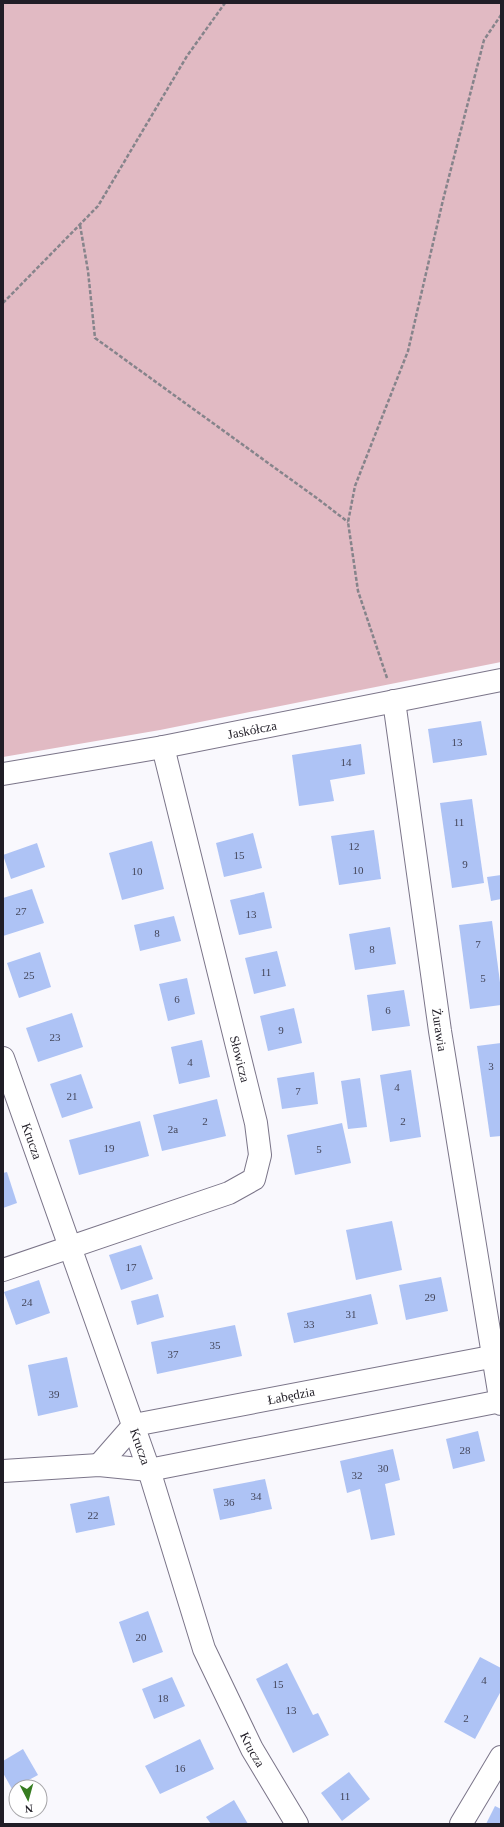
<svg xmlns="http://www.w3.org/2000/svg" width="504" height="1827" viewBox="0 0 504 1827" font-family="'Times New Roman',serif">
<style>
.green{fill:#e1bac3}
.building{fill:#aec3f5}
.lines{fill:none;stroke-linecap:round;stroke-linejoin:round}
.street-casing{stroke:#7b7589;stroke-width:24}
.path{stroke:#86848b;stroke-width:2.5;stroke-dasharray:4 2;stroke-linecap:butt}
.street{stroke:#fff;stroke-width:22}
.labels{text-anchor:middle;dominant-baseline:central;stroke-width:3;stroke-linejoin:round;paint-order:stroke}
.number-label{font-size:11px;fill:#44465a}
.street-label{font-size:13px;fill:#201d26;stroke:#fff}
</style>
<rect width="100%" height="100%" fill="#f9f8fd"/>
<!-- green -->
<path class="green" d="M3,3h498v659l-341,68 -157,27z"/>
<!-- building -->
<g class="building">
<path d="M481,721l6,34 -54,8 -5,-34z"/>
<path d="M361,744l4,30 -35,6 4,21 -35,5 -7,-51z"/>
<path d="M472,799l12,84 -32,5 -12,-85z"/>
<path d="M374,830l7,49 -42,6 -8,-49z"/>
<path d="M253,833l9,35 -38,9 -8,-34z"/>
<path d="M152,841l12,48 -42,11 -13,-47z"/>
<path d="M37,843l8,24 -34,12 -8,-24z"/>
<path d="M501,875v24l-10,2 -4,-24z"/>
<path d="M32,889l12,34 -41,13v-38z"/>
<path d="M264,892l8,36 -33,7 -9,-35z"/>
<path d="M174,916l7,25 -41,10 -6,-26z"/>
<path d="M492,921l9,69v15l-31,4 -11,-84z"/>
<path d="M390,927l6,37 -41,6 -6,-36z"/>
<path d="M277,951l9,35 -32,8 -9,-36z"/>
<path d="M40,952l11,35 -32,11 -12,-35z"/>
<path d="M187,978l8,36 -27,7 -9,-37z"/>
<path d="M404,990l6,36 -38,5 -5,-36z"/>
<path d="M294,1008l8,35 -34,8 -8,-35z"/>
<path d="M72,1013l11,34 -45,15 -12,-34z"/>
<path d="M202,1040l8,37 -31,7 -8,-37z"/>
<path d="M501,1043v93l-11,1 -13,-91z"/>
<path d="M411,1070l10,67 -31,5 -10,-67z"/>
<path d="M314,1072l4,32 -36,5 -5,-31z"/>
<path d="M81,1074l12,34 -31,10 -12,-34z"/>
<path d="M360,1078l7,49 -19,2 -7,-48z"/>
<path d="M217,1099l9,37 -64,15 -9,-36z"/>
<path d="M140,1121l9,35 -70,19 -10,-35z"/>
<path d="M342,1123l9,40 -56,12 -8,-40z"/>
<path d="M7,1172l10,31 -14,5v-35z"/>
<path d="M392,1221l10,49 -46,10 -10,-50z"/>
<path d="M141,1245l12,34 -32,11 -12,-35z"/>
<path d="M441,1277l7,34 -42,9 -7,-35z"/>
<path d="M39,1280l11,33 -34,12 -12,-33z"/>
<path d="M158,1294l6,23 -27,8 -6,-24z"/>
<path d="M371,1294l7,30 -84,19 -7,-30z"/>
<path d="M235,1325l7,31 -85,18 -6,-32z"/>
<path d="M67,1357l11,50 -40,9 -10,-51z"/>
<path d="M478,1431l7,30 -32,8 -7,-30z"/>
<path d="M393,1449l7,31 -15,4 10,51 -24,5 -11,-51 -13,4 -7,-32z"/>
<path d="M265,1479l7,30 -52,11 -7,-31z"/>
<path d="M109,1496l6,29 -39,8 -6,-29z"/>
<path d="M148,1611l15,41 -30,11 -14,-41z"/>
<path d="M480,1657l21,11v23l-26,48 -31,-17z"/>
<path d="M287,1663l26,52 5,-2 11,22 -36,18 -37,-74z"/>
<path d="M172,1677l13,29 -31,13 -12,-30z"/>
<path d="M200,1739l14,30 -54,25 -15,-28z"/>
<path d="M23,1749l15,26 -26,14 -9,-16v-12z"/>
<path d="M349,1772l21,27 -28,22 -21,-28z"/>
<path d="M234,1800l14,24h-37l-5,-7z"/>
<path d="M495,1806l6,3v15h-15z"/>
</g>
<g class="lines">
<defs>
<g id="street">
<path id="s1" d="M394,701l46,330 61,373"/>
<path id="s2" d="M3,774l160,-27 338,-67"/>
<path id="s3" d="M3,1058l146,412 55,179 48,100 45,75"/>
<path d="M3,1270l226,-77 25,-14 6,-24 -4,-32 -93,-376"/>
<path id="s4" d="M99,1465l35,-40 367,-70"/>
<path d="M3,1471l96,-6 50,5 352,-69"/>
<path d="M461,1824l40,-67"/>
</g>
</defs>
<!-- street casing -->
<use href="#street" class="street-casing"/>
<!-- path -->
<g class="path">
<path d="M80,225l8,46 7,67 223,161 30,23"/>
<path d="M3,303l95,-97 89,-150 38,-53"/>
<path d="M387,678l-29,-87 -10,-69 7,-36 53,-135 35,-151 41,-160 17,-25"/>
</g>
<!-- street -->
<use href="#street" class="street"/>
</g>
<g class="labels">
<!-- number labels -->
<g class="number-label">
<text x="457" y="742">13</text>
<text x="346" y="762">14</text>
<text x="459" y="822">11</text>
<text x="354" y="846">12</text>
<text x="239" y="855">15</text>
<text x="465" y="864">9</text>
<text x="358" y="870">10</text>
<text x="137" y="871">10</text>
<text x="21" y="911">27</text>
<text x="251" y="914">13</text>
<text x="157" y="933">8</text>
<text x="478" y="944">7</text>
<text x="372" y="949">8</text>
<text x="266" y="972">11</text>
<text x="29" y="975">25</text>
<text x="483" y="978">5</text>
<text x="177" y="999">6</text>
<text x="388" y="1010">6</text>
<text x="281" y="1030">9</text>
<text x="55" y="1037">23</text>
<text x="190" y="1062">4</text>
<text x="491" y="1066">3</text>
<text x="397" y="1087">4</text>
<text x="298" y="1091">7</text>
<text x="72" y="1096">21</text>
<text x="205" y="1121">2</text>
<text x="403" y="1121">2</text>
<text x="173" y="1129">2a</text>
<text x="109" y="1148">19</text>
<text x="319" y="1149">5</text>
<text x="131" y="1267">17</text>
<text x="430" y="1297">29</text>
<text x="27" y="1302">24</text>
<text x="351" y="1314">31</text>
<text x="309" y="1324">33</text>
<text x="215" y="1345">35</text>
<text x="173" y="1354">37</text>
<text x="54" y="1394">39</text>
<text x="465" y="1450">28</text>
<text x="383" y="1468">30</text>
<text x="357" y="1475">32</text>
<text x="256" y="1496">34</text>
<text x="229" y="1502">36</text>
<text x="93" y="1515">22</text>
<text x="141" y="1637">20</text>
<text x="484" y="1680">4</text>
<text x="278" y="1684">15</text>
<text x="163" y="1698">18</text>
<text x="291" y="1710">13</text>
<text x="466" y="1718">2</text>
<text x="180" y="1768">16</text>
<text x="345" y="1796">11</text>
</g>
<!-- street labels -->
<g class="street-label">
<text stroke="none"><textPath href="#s2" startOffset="253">Jaskółcza</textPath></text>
<text stroke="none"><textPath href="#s1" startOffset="332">Żurawia</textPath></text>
<text transform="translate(240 1059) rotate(76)">Słowicza</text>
<text stroke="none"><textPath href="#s3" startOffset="88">Krucza</textPath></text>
<text stroke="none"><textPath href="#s4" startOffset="213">Łabędzia</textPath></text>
<text stroke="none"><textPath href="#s3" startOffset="412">Krucza</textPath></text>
<text stroke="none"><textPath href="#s3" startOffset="736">Krucza</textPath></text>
</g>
</g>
<!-- border -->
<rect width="504" height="1827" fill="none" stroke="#201d26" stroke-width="8"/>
<!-- north arrow -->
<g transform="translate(28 1799) rotate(174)"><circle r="19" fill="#ffffff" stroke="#a6a5a8"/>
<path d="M0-3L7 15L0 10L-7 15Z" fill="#367c20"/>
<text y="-6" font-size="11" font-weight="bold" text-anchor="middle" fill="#201d26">N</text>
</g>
</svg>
